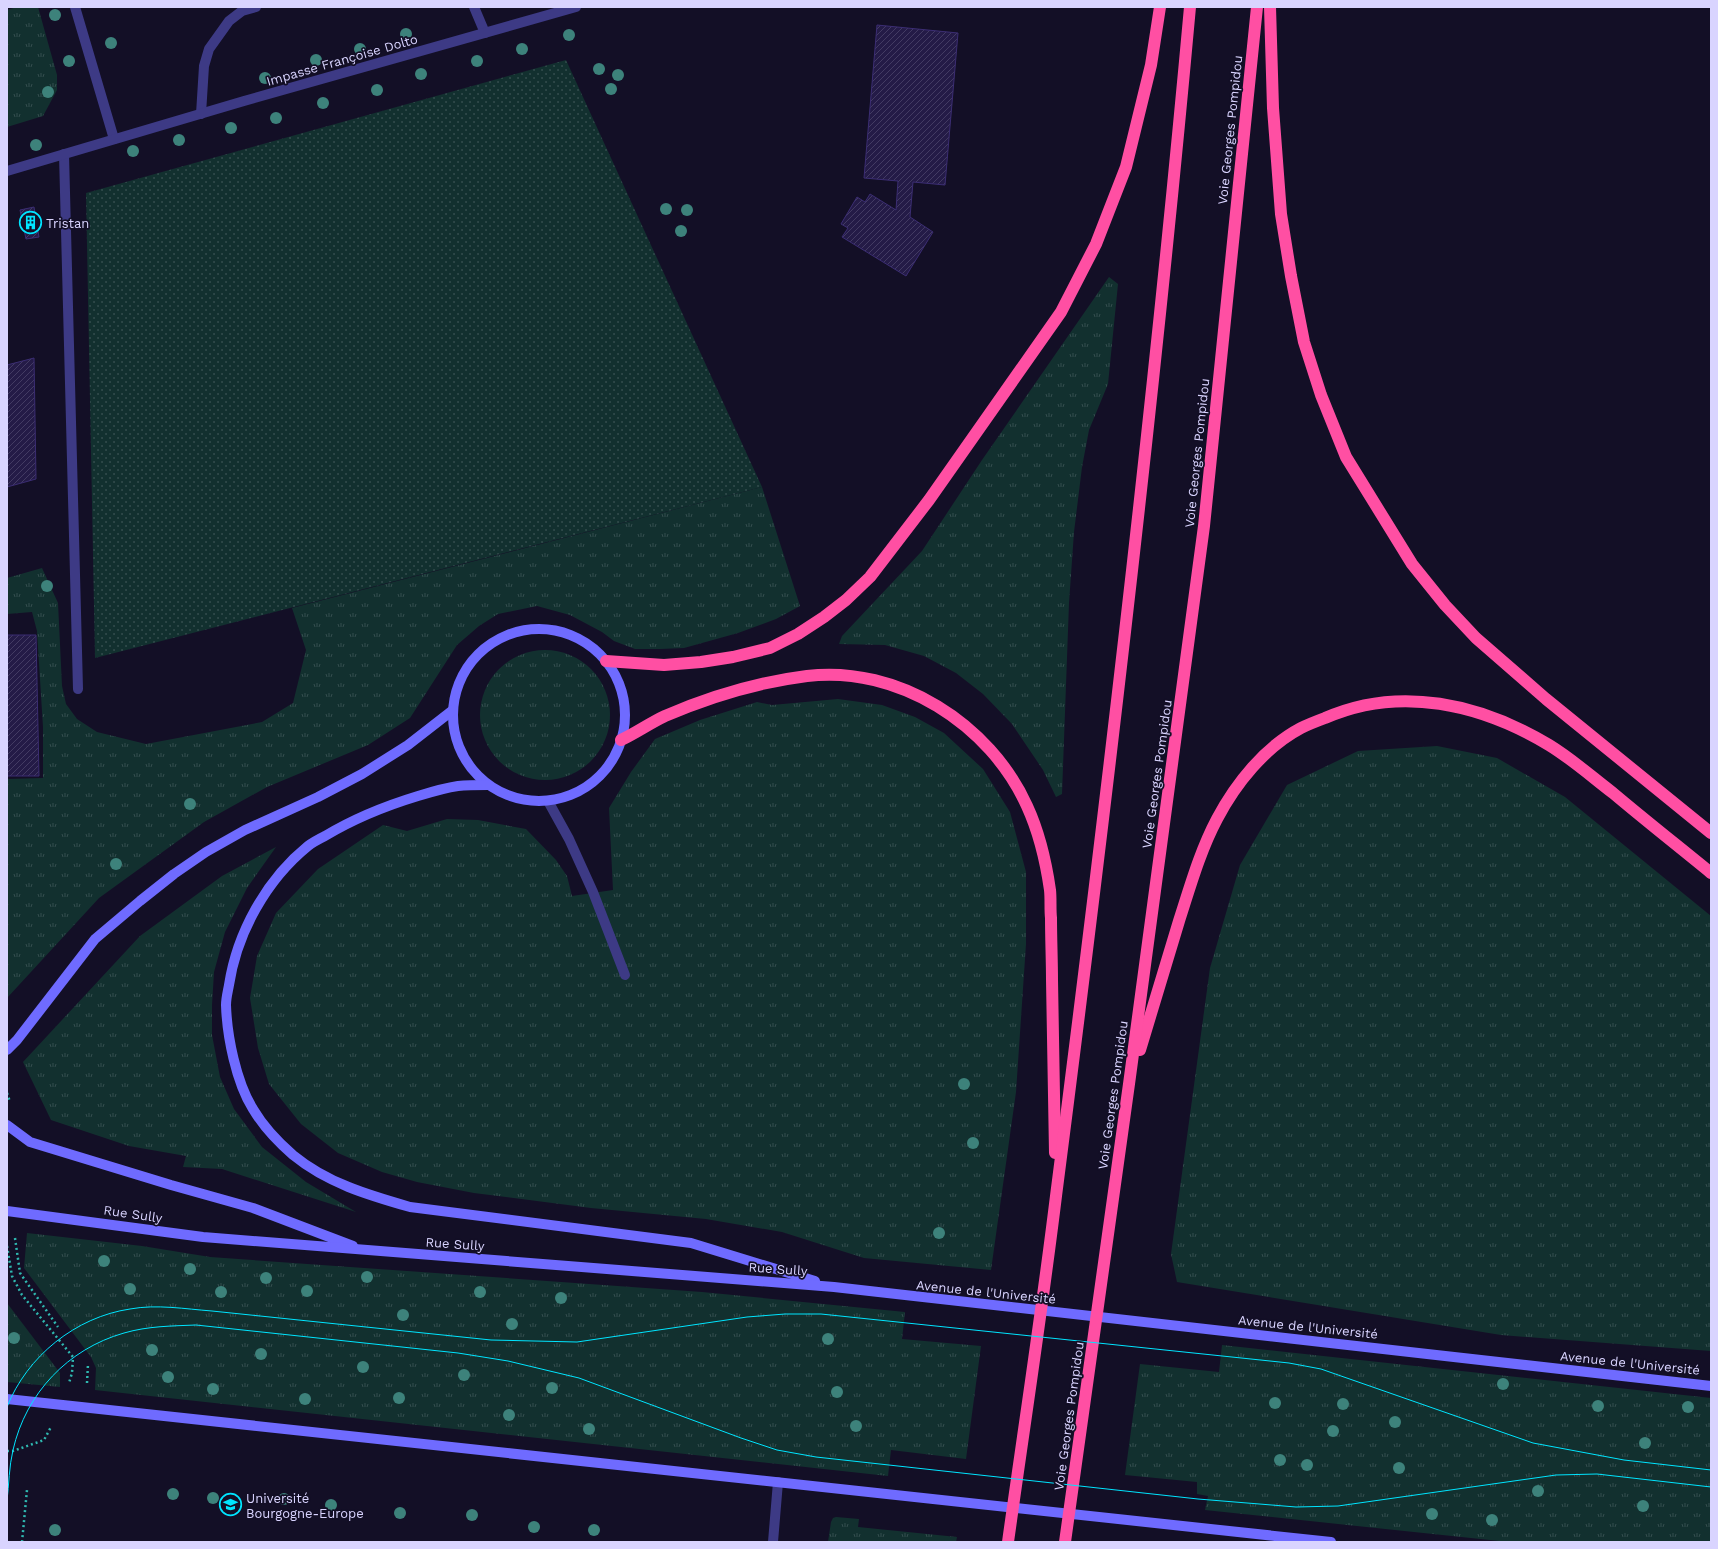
<svg xmlns="http://www.w3.org/2000/svg" width="1718" height="1549" viewBox="0 0 1718 1549" font-family="'Work Sans',sans-serif">
<style>
.grass{fill:url(#grass-tufts)}
.park{fill:url(#park-dots)}
.building{fill:url(#building-hatch);stroke:#3b2d73}
.lines{fill:none;stroke-linecap:round;stroke-linejoin:round}
.path{stroke:#2fb8b0;stroke-width:2.5;stroke-dasharray:2 3;stroke-linecap:butt}
.lane{stroke:#3d3a85;stroke-width:10}
.street{stroke:#3d3a85;stroke-width:10}
.secondary{stroke:#6f6bff;stroke-width:10}
.highway{stroke:#ff4fa3;stroke-width:12}
.tram{stroke:#00e5ff;stroke-width:1}
.tree{fill:#3d827b}
.labels{text-anchor:middle;dominant-baseline:central;stroke-width:3.5;stroke-linejoin:round;paint-order:stroke}
.street-label{font-size:13px;fill:#d9d4ff;stroke:#130f26}
.poi-label{font-size:13px;fill:#d9d4ff;stroke:#130f26;text-anchor:start}
</style>
<defs>
<pattern id="grass-tufts" width="24" height="20" patternUnits="userSpaceOnUse"><rect width="24" height="20" fill="#12302f"/><path d="M3 7l-1-3M5 7V3M7 7l1-3M15 17l-1-3M17 17v-4M19 17l1-3" fill="none" stroke="#344d4e"/></pattern>
<pattern id="park-dots" width="8" height="8" patternUnits="userSpaceOnUse"><rect width="8" height="8" fill="#12302f"/><path d="M2 2h.1M6 6h.1" fill="none" stroke="#344d4e" stroke-width="1.8" stroke-linecap="round"/></pattern>
<pattern id="building-hatch" width="6" height="6" patternUnits="userSpaceOnUse"><rect width="6" height="6" fill="#241b47"/><path d="M-1 1l2-2M0 6l6-6M5 7l2-2" fill="none" stroke="#433b63"/></pattern>
</defs>
<rect width="100%" height="100%" fill="#130f26"/>
<!-- grass -->
<g class="grass">
<path d="M17,7h21l19,68v15l-14,26 -36,11v-117z"/>
<path d="M1109,277l9,7 -10,100 -19,46 -7,37 -8,65 -5,71 -7,191 -6,3 -13,-27 -31,-46 -29,-30 -27,-21 -32,-17 -39,-11 -46,-1 3,-8 80,-85 60,-91z"/>
<path d="M762,487l38,119 -24,13 -38,14 -54,15 -24,1h-25l-21,-8 -12,-9 -32,-17 -33,-9 -39,8 -19,12 -22,19 -47,73 -42,27 -101,42 -63,35 -105,76 -92,100v-219l36,-1v-51l-6,-96 -5,-19 -25,2v-36l35,-10 16,35 4,83 4,18 11,15 20,13 49,12 116,-22 31,-19 13,-53 -14,-42z"/>
<circle cx="545" cy="715" r="65"/>
<path d="M838,699l44,6 33,12 29,16 39,36 27,43 16,60v72l-10,148 -25,178 -127,-12 -82,-26 -76,-13 -115,-11 -117,-15 -57,-11 -35,-10 -44,-19 -37,-29 -32,-40 -11,-36 -8,-50 7,-42 19,-43 42,-44 65,-44 24,6 40,-12 31,1 48,9 30,31 11,16 5,20 41,-6 -4,-82 22,-36 24,-33 45,-19 57,-18 15,3z"/>
<path d="M1437,746l60,12 68,39 146,119v435l-210,-16 -324,-53 -6,-28 39,-286 30,-103 47,-80 71,-34z"/>
<path d="M276,847l-29,41 -22,44 -11,40 -2,33v30l8,42 14,32 28,38 44,35 50,30 -134,-43 -39,-2 3,-11 -57,-10 -78,-26 -28,-58 117,-126 82,-60z"/>
<path d="M27,1233l115,13 68,11 492,35 203,20 -3,27 79,7 -15,113 -75,-9 -3,26 -793,-86 1,-22 -5,-11 -67,-89z"/>
<path d="M7,1303l53,70v14l-53,-5z"/>
<path d="M1222,1345l489,53v144h-202l-304,-32 3,-14 -11,-2v-12l-72,-7 15,-111 79,8z"/>
<path d="M836,1517l23,2 -1,8 99,10 -1,5h-128l3,-20 2,-4z"/>
</g>
<!-- park -->
<path class="park" d="M566,60l196,427 -667,171 -9,-465z"/>
<!-- building -->
<g class="building">
<path d="M877,25l81,8 -13,152 -32,-3 -3,35 23,15 -27,44 -64,-39 6,-9 -7,-4 16,-27 8,5 5,-8 26,16 2,-29 -34,-3z"/>
<path d="M34,207l5,30 -13,2 -6,-29z"/>
<path d="M34,358l2,121 -29,8v-122z"/>
<path d="M7,635h29l3,141h-32z"/>
</g>
<g class="lines">
<!-- path -->
<g class="path">
<path d="M7,1093l3,9"/>
<path d="M15,1238l5,35 38,54"/>
<path d="M7,1246l5,30 10,19 51,62 -1,16 -3,10"/>
<path d="M87,1383l1,-19"/>
<path d="M7,1451h6l31,-11 7,-13"/>
<path d="M22,1542l5,-52"/>
</g>
<!-- lane -->
<g class="lane">
<path d="M474,7l11,26"/>
<path d="M201,114l3,-48 5,-17 20,-28 13,-10 14,-4"/>
<path d="M64,154l14,535"/>
<path d="M548,801l21,38 24,53 32,83"/>
<path d="M773,1542l5,-60"/>
</g>
<!-- street -->
<g class="street">
<path d="M75,7l39,132"/>
<path d="M7,171l237,-70 332,-94"/>
</g>
<!-- secondary -->
<g class="secondary">
<circle cx="539" cy="715" r="86"/>
<path d="M488,785c-10,0 -20,0 -30,1 -14,2 -27,6 -40,10 -33,10 -63,22 -93,40 -6,3 -12,6 -17,10 -42,34 -71,87 -79,139 -1,6 -3,13 -3,20 1,31 10,77 27,104 10,17 25,33 40,46 34,28 75,40 117,52l281,36 124,38"/>
<path d="M7,1050l10,-10 78,-101 45,-38 34,-27 32,-22 39,-22 73,-33 44,-23 46,-29 45,-35"/>
<path d="M7,1125l23,17 141,43 82,23 100,38"/>
<path d="M7,1211l196,26 631,50 877,99"/>
<path d="M7,1399l1324,143"/>
</g>
<!-- highway -->
<g class="highway">
<path d="M1270,7l3,101 8,106 10,62 13,66 17,53 25,62 66,107 33,41 31,33 70,61 165,134"/>
<path d="M606,661l58,4 37,-3 32,-5 37,-9 28,-14 26,-17 22,-17 24,-23 59,-77 132,-188 35,-68 30,-77 25,-102 9,-58"/>
<path d="M621,740c15,-7 29,-17 44,-24 44,-19 94,-34 142,-40 91,-11 183,48 220,130 12,26 19,56 23,84 1,9 0,19 1,28 0,21 1,42 1,62 1,58 2,116 3,173"/>
<path d="M1140,1050c13,-43 26,-86 39,-129 11,-34 21,-70 38,-102 19,-36 48,-72 84,-91 8,-4 16,-7 24,-10 75,-33 156,-14 224,27 23,14 43,32 64,48 32,27 65,53 98,80"/>
<path d="M1008,1542c16,-115 34,-231 48,-346 51,-396 98,-792 134,-1189"/>
<path d="M1065,1542l64,-458 75,-558 53,-519"/>
</g>
<!-- tram -->
<g class="tram">
<path d="M7,1407c20,-51 69,-90 123,-98 27,-5 55,0 82,2l279,29 86,2 170,-25 38,-3h36l468,49 32,6 212,74 91,17 87,10"/>
<path d="M7,1501c2,-17 2,-34 6,-51 13,-57 55,-101 111,-117 24,-7 48,-7 72,-8l262,28 50,8 71,17 162,60 36,12 39,7 382,42 98,8 42,-1 218,-31 41,-1 114,13"/>
</g>
</g>
<!-- trees -->
<g class="tree">
<circle cx="55" cy="15" r="6"/>
<circle cx="406" cy="34" r="6"/>
<circle cx="569" cy="35" r="6"/>
<circle cx="111" cy="43" r="6"/>
<circle cx="360" cy="49" r="6"/>
<circle cx="522" cy="49" r="6"/>
<circle cx="316" cy="60" r="6"/>
<circle cx="69" cy="61" r="6"/>
<circle cx="477" cy="61" r="6"/>
<circle cx="599" cy="69" r="6"/>
<circle cx="421" cy="74" r="6"/>
<circle cx="618" cy="75" r="6"/>
<circle cx="265" cy="78" r="6"/>
<circle cx="611" cy="89" r="6"/>
<circle cx="377" cy="90" r="6"/>
<circle cx="48" cy="92" r="6"/>
<circle cx="323" cy="103" r="6"/>
<circle cx="276" cy="118" r="6"/>
<circle cx="231" cy="128" r="6"/>
<circle cx="179" cy="140" r="6"/>
<circle cx="36" cy="145" r="6"/>
<circle cx="133" cy="151" r="6"/>
<circle cx="666" cy="209" r="6"/>
<circle cx="687" cy="210" r="6"/>
<circle cx="681" cy="231" r="6"/>
<circle cx="47" cy="586" r="6"/>
<circle cx="190" cy="804" r="6"/>
<circle cx="116" cy="864" r="6"/>
<circle cx="964" cy="1084" r="6"/>
<circle cx="973" cy="1143" r="6"/>
<circle cx="939" cy="1233" r="6"/>
<circle cx="104" cy="1261" r="6"/>
<circle cx="190" cy="1269" r="6"/>
<circle cx="367" cy="1277" r="6"/>
<circle cx="266" cy="1278" r="6"/>
<circle cx="130" cy="1289" r="6"/>
<circle cx="307" cy="1291" r="6"/>
<circle cx="221" cy="1292" r="6"/>
<circle cx="480" cy="1292" r="6"/>
<circle cx="561" cy="1298" r="6"/>
<circle cx="403" cy="1315" r="6"/>
<circle cx="512" cy="1324" r="6"/>
<circle cx="14" cy="1338" r="6"/>
<circle cx="828" cy="1339" r="6"/>
<circle cx="152" cy="1350" r="6"/>
<circle cx="261" cy="1354" r="6"/>
<circle cx="363" cy="1367" r="6"/>
<circle cx="464" cy="1375" r="6"/>
<circle cx="168" cy="1377" r="6"/>
<circle cx="1503" cy="1384" r="6"/>
<circle cx="552" cy="1388" r="6"/>
<circle cx="213" cy="1389" r="6"/>
<circle cx="837" cy="1392" r="6"/>
<circle cx="399" cy="1398" r="6"/>
<circle cx="305" cy="1399" r="6"/>
<circle cx="1275" cy="1403" r="6"/>
<circle cx="1343" cy="1404" r="6"/>
<circle cx="1598" cy="1406" r="6"/>
<circle cx="1688" cy="1407" r="6"/>
<circle cx="509" cy="1415" r="6"/>
<circle cx="1395" cy="1422" r="6"/>
<circle cx="856" cy="1426" r="6"/>
<circle cx="589" cy="1429" r="6"/>
<circle cx="1333" cy="1431" r="6"/>
<circle cx="1645" cy="1443" r="6"/>
<circle cx="1280" cy="1460" r="6"/>
<circle cx="1307" cy="1465" r="6"/>
<circle cx="1399" cy="1468" r="6"/>
<circle cx="1538" cy="1491" r="6"/>
<circle cx="173" cy="1494" r="6"/>
<circle cx="213" cy="1498" r="6"/>
<circle cx="284" cy="1499" r="6"/>
<circle cx="331" cy="1505" r="6"/>
<circle cx="1643" cy="1506" r="6"/>
<circle cx="400" cy="1513" r="6"/>
<circle cx="1432" cy="1514" r="6"/>
<circle cx="472" cy="1515" r="6"/>
<circle cx="1492" cy="1520" r="6"/>
<circle cx="534" cy="1527" r="6"/>
<circle cx="55" cy="1530" r="6"/>
<circle cx="594" cy="1530" r="6"/>
</g>
<!-- icons -->
<defs>
<symbol id="building-ring" viewBox="-11 -11 22 22"><circle r="9.5" fill="#130f26" stroke="#00e5ff" stroke-width="1.5"/><path d="M-4-6H4V6H1V3H-1V6H-4ZM-2.5-4.3h1.7v1.8h-1.7ZM.8-4.3h1.7v1.8H.8ZM-2.5-1h1.7V.8h-1.7ZM.8-1h1.7V.8H.8Z" fill="#00e5ff"/></symbol>
<symbol id="university-ring" viewBox="-11 -11 22 22"><circle r="9.5" fill="#130f26" stroke="#00e5ff" stroke-width="1.5"/><path d="M0-5L7-2L0 1L-7-2ZM-4 1L0 2.5L4 1V4Q0 6-4 4Z" fill="#00e5ff"/></symbol>
</defs>
<g fill-rule="evenodd">
<use href="#building-ring" x="18" y="210" width="25" height="25"/>
<use href="#university-ring" x="218" y="1492" width="25" height="25"/>
</g>
<g class="labels">
<!-- street labels -->
<g class="street-label">
<text transform="translate(342 60) rotate(-16)">Impasse Françoise Dolto</text>
<text transform="translate(1230 130) rotate(-84)">Voie Georges Pompidou</text>
<text transform="translate(1197 453) rotate(-84)">Voie Georges Pompidou</text>
<text transform="translate(1157 774) rotate(-82)">Voie Georges Pompidou</text>
<text transform="translate(1113 1095) rotate(-82)">Voie Georges Pompidou</text>
<text transform="translate(133 1214) rotate(8)">Rue Sully</text>
<text transform="translate(455 1244) rotate(4)">Rue Sully</text>
<text transform="translate(778 1269) rotate(4)">Rue Sully</text>
<text transform="translate(986 1292) rotate(6)">Avenue de l'Université</text>
<text transform="translate(1308 1327) rotate(6)">Avenue de l'Université</text>
<text transform="translate(1630 1363) rotate(6)">Avenue de l'Université</text>
<text transform="translate(1069 1416) rotate(-82)">Voie Georges Pompidou</text>
</g>
<!-- poi labels -->
<g class="poi-label">
<text x="46" y="223">Tristan</text>
<text x="246" y="1498">Université<tspan x="246" dy="15">Bourgogne-Europe</tspan></text>
</g>
</g>
<!-- border -->
<rect width="1718" height="1549" fill="none" stroke="#d9d4ff" stroke-width="16"/>
</svg>
